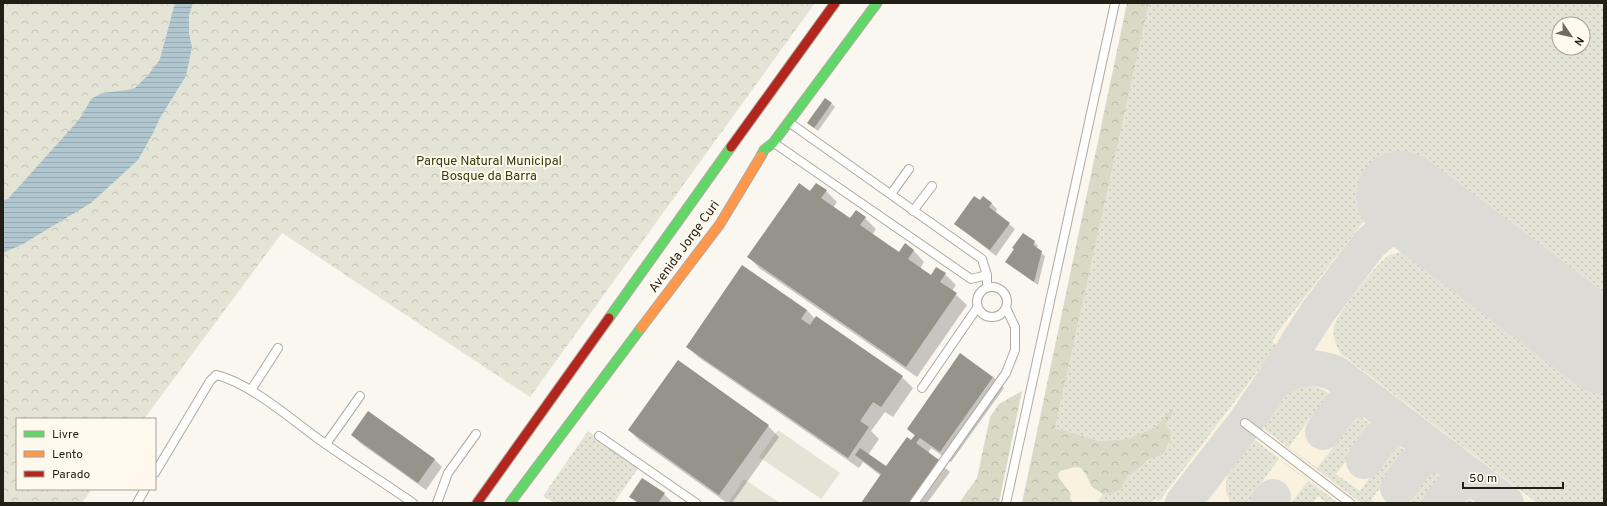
<svg xmlns="http://www.w3.org/2000/svg" width="1607" height="506" viewBox="0 0 1607 506" font-family="Overpass,sans-serif">
<style>
.built{fill:#f9f2de}
.grass{fill:url(#grass-dots);fill-rule:evenodd}
.forest{fill:url(#forest-crowns)}
.park{fill:url(#park-crowns)}
.pitch{fill:#e4e4d6}
.water{fill:url(#water-rules)}
.shadow{fill:#0003}
.lines{fill:none;stroke-linecap:round;stroke-linejoin:round}
.taxiway{stroke:#dcdbd6;stroke-width:36}
.runway{stroke:#dcdbd6;stroke-width:90}
.building{fill:#96938b}
.lane-casing{stroke:#adaaa3;stroke-width:10}
.fast-casing{stroke:#adaaa3;stroke-width:11}
.slow-casing{stroke:#adaaa3;stroke-width:11}
.jam-casing{stroke:#adaaa3;stroke-width:11}
.lane{stroke:#fefefd;stroke-width:8}
.fast{stroke:#63d668;stroke-width:9}
.slow{stroke:#ff974d;stroke-width:9}
.jam{stroke:#b3261e;stroke-width:9}
.labels{text-anchor:middle;dominant-baseline:central;stroke-width:4;stroke-linejoin:round;paint-order:stroke}
.park-label{font-size:13px;fill:#373c08;stroke:#fef9ec}
.street-label{font-size:13px;fill:#221f17;stroke:#fef9ec}
</style>
<defs>
<pattern id="grass-dots" width="8" height="8" patternUnits="userSpaceOnUse"><rect width="8" height="8" fill="#e4e4d6"/><path d="M2 2h.1M6 6h.1" fill="none" stroke="#c3c3b7" stroke-width="1.8" stroke-linecap="round"/></pattern>
<pattern id="forest-crowns" width="20" height="18" patternUnits="userSpaceOnUse"><rect width="20" height="18" fill="#d8dac6"/><path d="M2 6a3 3 0 1 1 6 0M12 15a3 3 0 1 1 6 0" fill="none" stroke="#b9bba9"/></pattern>
<pattern id="park-crowns" width="20" height="18" patternUnits="userSpaceOnUse"><rect width="20" height="18" fill="#e4e4d6"/><path d="M2 6a3 3 0 1 1 6 0M12 15a3 3 0 1 1 6 0" fill="none" stroke="#c3c3b7"/></pattern>
<pattern id="water-rules" width="6" height="5" patternUnits="userSpaceOnUse"><rect width="6" height="5" fill="#b1c7cf"/><path d="M0 2.5h6" fill="none" stroke="#98aab1"/></pattern>
</defs>
<rect width="100%" height="100%" fill="#faf7f0"/>
<!-- built -->
<path class="built" d="M1604,146v357h-582l203,-340z"/>
<!-- grass -->
<g class="grass">
<path d="M1149,3h455v302l-168,-127 -8,-7 -14,-4 -37,49 -6,-4 -91,117 -7,11v3l4,2 -1,2 -116,153 -2,1 -3,-2 -5,4h-53l6,-9 11,-1 7,-4 7,-14 8,-4 12,-11 17,-8 5,-11 -5,-17 8,-15 -17,18 -28,12 -28,2 -45,-13zM1559,24h24v24h-24z"/>
<path d="M1403,252l10,1 12,6 179,135v109h-67l-196,-149c-5,-8 -9,-17 -7,-27 3,-14 38,-56 50,-68l6,-4z"/>
<path d="M1307,385l15,4 15,10 -18,25 -9,-6 -21,29 28,21 22,-28 -7,-6 19,-25 28,22 -18,24 -7,-4 -18,23 24,17 17,-24 -6,-5 18,-23 25,18 -19,24 -7,-4 -17,23 4,3h-14l-97,-74 1,-1 -2,-2c12,-15 23,-38 44,-41z"/>
<path d="M588,431l51,36 -25,36h-60l-11,-7z"/>
<path d="M1252,440h3l83,63h-11l-9,-7 -5,7h-22l17,-22 -29,-22 -22,29 8,6 -7,9h-27c-15,-25 7,-45 21,-63z"/>
<path d="M1424,464l25,19 -15,20h-29l7,-9 -7,-5z"/>
<path d="M1459,491l15,12h-24z"/>
</g>
<!-- forest -->
<g class="forest">
<path d="M1127,3h22l-94,425 45,13 28,-2 28,-12 17,-19 -1,6 -7,10 2,4 4,2v7l-6,15 -4,3 -13,5 -12,11 -8,4 -7,14 -7,4 -11,1 -12,-8 -4,-10 -6,-8 -6,-1 -15,4 -2,3 1,4 12,16 -1,5 4,4h-52z"/>
<path d="M1022,391l-23,112h-40l18,-25 13,-61 9,-13z"/>
</g>
<!-- park -->
<path class="park" d="M3,3h812l-285,394 -248,-164 -138,186h-127v70h75l-10,14h-79z"/>
<!-- pitch -->
<g class="pitch">
<path d="M778,430l62,43 -19,26 -62,-42z"/>
<path d="M744,479l36,24h-52z"/>
</g>
<!-- water -->
<path class="water" d="M175,3h18l-4,12v18l3,14 -6,29 -26,42 -8,17 -14,25 -47,43 -68,41 -20,9v-53l5,-1 67,-75 8,-10 8,-15 11,-6 26,-3 7,-2 14,-14 10,-13 2,-6z"/>
<!-- shadow -->
<g class="shadow">
<path d="M832,104l3,3 -17,24 -6,-5z"/>
<path d="M826,191l11,11 -4,6 17,12 15,-2 11,11 -4,6 27,18 6,-8 9,6 10,11 -4,7 11,7 6,-8 8,6 11,11 -4,6 15,14 -50,72 -158,-109 -10,-11 62,-65z"/>
<path d="M980,202l12,2 5,5 -2,4 20,16 -19,27 -41,-32z"/>
<path d="M1034,242l4,4 -2,3 9,7 -7,29 -27,-19z"/>
<path d="M807,310l8,9 1,-1 86,59 11,11 -20,29 -8,-5 -14,19 8,8 -11,16 19,13 28,-32 -7,-7 85,-52 11,11 -53,74 -20,-14 -3,5 22,19 -23,31h-65l19,-27 -18,-14 -4,6 -161,-111 -11,-11z"/>
<path d="M678,361l90,65 11,11 -47,66h-5l-87,-62 -11,-11z"/>
<path d="M369,412l66,48 7,7 -16,23 -66,-47 -8,-8z"/>
<path d="M664,494l8,8 -1,1h-34l-6,-7z"/>
</g>
<g class="lines">
<!-- taxiway -->
<g class="taxiway">
<path d="M1271,385c21,-18 38,-21 64,-12l171,130"/>
<path d="M1323,432c14,-19 20,-38 46,-32"/>
<path d="M1364,461c12,-16 22,-39 46,-31"/>
<path d="M1398,488c14,-18 20,-38 46,-32"/>
<path d="M1183,503l62,-80 26,-38 46,-72 53,-70 18,-15 17,-6 11,-2 23,4"/>
<path d="M1268,503l5,-6"/>
<path d="M1441,503c12,-15 17,-27 38,-20"/>
</g>
<!-- runway -->
<path class="runway" d="M1401,196l203,153"/>
</g>
<!-- building -->
<g class="building">
<path d="M825,98l7,5 -18,25 -7,-5z"/>
<path d="M799,183l11,8 6,-8 11,7 -6,8 29,20 6,-8 10,7 -6,8 39,27 6,-9 9,7 -6,9 23,16 5,-8 10,6 -6,9 17,11 -51,74 -159,-110z"/>
<path d="M974,196l6,4 3,-4 9,7 -3,4 21,16 -20,27 -36,-26z"/>
<path d="M1023,233l12,8 -2,4 9,6 -8,31 -29,-20 9,-13 -2,-1z"/>
<path d="M742,265l65,45 -6,9 9,6 6,-9 87,60 -22,31 -8,-5 -13,19 9,6 -21,31 -162,-111z"/>
<path d="M960,353l33,24 -53,75 -20,-14 -4,5 23,17 -30,43h-48l20,-29 -26,-19 5,-7 26,18 21,-29 4,3 4,-5 -8,-6z"/>
<path d="M678,360l91,65 -50,70 -91,-65z"/>
<path d="M368,411l67,48 -17,24 -67,-48z"/>
<path d="M642,478l23,15 -7,10h-19l-10,-6z"/>
</g>
<g class="lines">
<defs>
<g id="lane">
<path d="M790,123l192,136 5,16v12"/>
<path d="M774,143l197,136 16,-4"/>
<path d="M891,194l18,-25"/>
<path d="M913,211l19,-25"/>
<circle cx="992" cy="302" r="15"/>
<path d="M922,388l55,-80"/>
<path d="M251,390l27,-42"/>
<path d="M1245,423l105,80"/>
<path d="M599,436l97,67"/>
<path d="M326,444l34,-48"/>
<path d="M155,473l55,-92 6,-6c32,7 74,43 101,63 31,22 64,43 96,65"/>
<path d="M137,503l8,-14"/>
<path d="M437,503l11,-30 28,-39"/>
<path d="M914,503l92,-130 9,-23v-23l-9,-19"/>
<path d="M1006,503l109,-500"/>
</g>
<g id="fast">
<path d="M761,156l3,-6 9,-7 104,-140"/>
<path d="M609,318l122,-171"/>
<path d="M510,503l131,-175"/>
</g>
<path id="slow" d="M641,328l79,-104 41,-68"/>
<g id="jam">
<path d="M731,147l104,-144"/>
<path d="M477,503l132,-185"/>
</g>
</defs>
<!-- lane casing -->
<use href="#lane" class="lane-casing"/>
<!-- fast casing -->
<use href="#fast" class="fast-casing"/>
<!-- slow casing -->
<use href="#slow" class="slow-casing"/>
<!-- jam casing -->
<use href="#jam" class="jam-casing"/>
<!-- lane -->
<use href="#lane" class="lane"/>
<!-- fast -->
<use href="#fast" class="fast"/>
<!-- slow -->
<use href="#slow" class="slow"/>
<!-- jam -->
<use href="#jam" class="jam"/>
</g>
<g class="labels">
<!-- park labels -->
<g class="park-label">
<text x="489" y="162">Parque Natural Municipal<tspan x="489" dy="15">Bosque da Barra</tspan></text>
</g>
<!-- street labels -->
<g class="street-label">
<text transform="translate(685 247) rotate(-54)">Avenida Jorge Curi</text>
</g>
</g>
<!-- border -->
<rect width="1607" height="506" fill="none" stroke="#221f17" stroke-width="8"/>
<!-- legend -->
<rect x="16" y="418" width="140" height="72" fill="#fef9ec" stroke="#a6a297"/>
<rect x="24" y="431" width="20" height="6" fill="#63d668" stroke="#a6a297"/>
<text x="52" y="438" font-size="12" fill="#221f17">Livre</text>
<rect x="24" y="451" width="20" height="6" fill="#ff974d" stroke="#a6a297"/>
<text x="52" y="458" font-size="12" fill="#221f17">Lento</text>
<rect x="24" y="471" width="20" height="6" fill="#b3261e" stroke="#a6a297"/>
<text x="52" y="478" font-size="12" fill="#221f17">Parado</text>
<!-- north arrow -->
<g transform="translate(1571 36) rotate(124)"><circle r="19" fill="#fef9ec" stroke="#a6a297"/>
<path d="M0-3L7 15L0 10L-7 15Z" fill="#6e6b63"/>
<text y="-6" font-size="11" font-weight="bold" text-anchor="middle" fill="#221f17">N</text>
</g>
<!-- scale -->
<path d="M1463 482v6h100v-6" fill="none" stroke="#221f17" stroke-width="2"/>
<text x="1469" y="482" font-size="12" fill="#221f17" stroke="#fef9ec" stroke-width="3" paint-order="stroke">50 m</text>
</svg>
